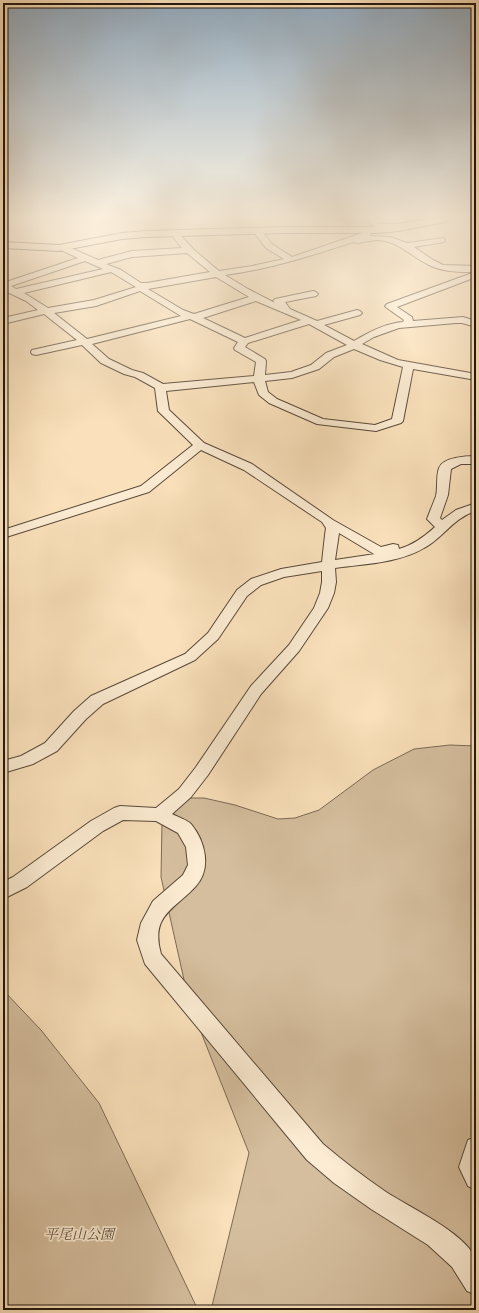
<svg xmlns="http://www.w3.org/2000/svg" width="479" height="1313" viewBox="0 0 479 1313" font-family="'IM FELL Great Primer','Noto Serif JP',serif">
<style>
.green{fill:#d5be9e;stroke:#7c6a56}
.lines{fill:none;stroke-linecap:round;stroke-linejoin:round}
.minor-casing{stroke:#594939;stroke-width:2}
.major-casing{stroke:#23160e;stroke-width:2}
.minor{fill:#fcecd3;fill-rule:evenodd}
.major{fill:#fae1bb;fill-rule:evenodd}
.labels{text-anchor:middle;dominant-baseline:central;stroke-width:3.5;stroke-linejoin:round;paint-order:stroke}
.near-park-label{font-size:14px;font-style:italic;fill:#615140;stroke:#fcecd3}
</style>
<rect width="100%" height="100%" fill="#fae1bb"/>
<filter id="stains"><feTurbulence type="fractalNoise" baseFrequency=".005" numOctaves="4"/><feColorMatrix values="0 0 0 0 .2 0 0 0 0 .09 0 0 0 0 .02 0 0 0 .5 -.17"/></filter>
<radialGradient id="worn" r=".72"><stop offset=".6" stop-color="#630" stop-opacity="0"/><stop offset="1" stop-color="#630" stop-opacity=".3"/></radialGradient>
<!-- green -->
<g class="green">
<path d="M336,219h37l21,6 -39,3z"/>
<path d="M450,745l26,1v564h-265l38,-157 -60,-151 -28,-125 1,-55 22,-24h20l31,7 43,14 17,-1 24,-8 54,-40 41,-21z"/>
<path d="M3,990l38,40 58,73 99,207h-195z"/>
</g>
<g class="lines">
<defs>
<g id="minor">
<path d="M373,219h10l-5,5h19l4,2 -4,2h-21l-7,-5z"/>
<path d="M254,229h6l12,15 20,13 70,-24 2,-4h3l4,2 -1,5 20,1 17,6 37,-5 1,2 -1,2 -30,5 19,13 10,5 33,1v11l-79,30 15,10 1,4 50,-4 13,4v6l-14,-4h-6l-57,5 -25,9 -12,7 36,16 78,14v6l-63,-11 -10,52 -2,2 -25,8 -59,-7 -48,-21 -10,-8 -5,-13 -88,9 3,19 35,33 48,21 81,56 48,27 12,-3 5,1 1,4c14,-4 25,-12 36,-22l-8,-8c3,-8 6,-15 9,-23 2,-9 0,-20 3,-28 4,-11 28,-12 37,-12v8h-15l-10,5 -3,26 -8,23 2,2 14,-10 20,-7v8c-22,6 -33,27 -52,37 -25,15 -60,16 -89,20l1,14 -2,11 -6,15 -29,43 -38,43 -53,81 -17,22 -19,17c6,3 15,6 19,10 14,17 21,44 5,62 -22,24 -46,29 -35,68l162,190c20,17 41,33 63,48 23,15 79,41 89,66 3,8 1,28 1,37l-9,-4 -15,-24 -24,-22 -57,-36 -37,-26 -27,-23 -162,-196 -8,-24 4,-17 12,-22 30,-26 5,-10 -2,-18 -8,-14 -22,-12 -33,-1 -20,11 -76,56 -24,12v-17l10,-5 78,-56 23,-13 6,-2 36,2 23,-19 17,-22 55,-81 38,-41 25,-37 6,-15 2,-11v-11l-38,6 -23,8 -14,11 -29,43 -23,21 -92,44 -17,15 -29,32 -24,13 -30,9v-12l18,-5 24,-13 29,-32 17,-15 94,-42 23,-21 29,-43 14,-11 30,-10 41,-7 3,-27 1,-7 -4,-6 -78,-52 -43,-20 -52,42 -146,46v-8l138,-44 52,-41 -35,-34 -3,-23 -20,-11 -11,-3 -23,-11 -19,-18 -46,10 -4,-1 -1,-2 1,-2 45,-10 -33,-26 -41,10v-6l35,-8 -12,-9 -23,-11v-7l75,-25 -17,-8 -1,-2 1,-2 3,-1 34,15 34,-9 50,-3 -12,-15 4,-2h3l16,18 26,22 33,-5 32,-7 -18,-11 -13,-17zM376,240c22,0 34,16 53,25 14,7 30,7 46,7l-88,32 -2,2 2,2 17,12 -1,2c-17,1 -34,10 -49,19l-30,-16 36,-10 2,-2 -2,-2 -3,-1 -40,11 -27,-12 -5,-7 31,-6 2,-2 -2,-2 -3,-1 -38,8 -2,2 2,2 -27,-14 -23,-14c46,-6 85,-19 128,-33l4,1zM187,253l23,19 -63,11h-6l-20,-13 -15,-6 26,-7zM85,261l18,8 -87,20 -5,-3zM111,272l25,15 -42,13 -46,8 -24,-15zM216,277l33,20 -55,17 -11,-4 -35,-21zM140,291l41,25 -94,23 -33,-26 42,-7zM256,301l45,19 -56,18 -42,-20zM190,319l48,23 -4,6 1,2 21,12 -2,14 -91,8 -20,-11 -11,-3 -23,-11 -17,-15zM309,324l38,21 -21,8 -15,12 -20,7 -26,3 1,-14 -1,-2 -20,-12 3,-4zM354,349l26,11 23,7 -11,52 -17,6 -52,-6 -46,-20 -9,-7 -3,-11 27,-3 27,-9 15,-12zM339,533l35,21h1l-40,6z"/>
<path d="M476,1137v53l-8,-4 -9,-19 9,-27z"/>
</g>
<path id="major" d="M428,219h22l-5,3 -46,9 -20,2h-95l-137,4 -25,2 -63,12 -56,-3v-6l56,3 63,-12 25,-2 137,-4h95z"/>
</defs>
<!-- minor casing -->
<use href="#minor" class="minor-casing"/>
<!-- major casing -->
<use href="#major" class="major-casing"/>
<!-- minor -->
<use href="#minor" class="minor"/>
<!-- major -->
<use href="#major" class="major"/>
</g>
<!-- sky -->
<linearGradient id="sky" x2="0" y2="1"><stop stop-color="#92aabe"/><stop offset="0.54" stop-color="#fdf2e0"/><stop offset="1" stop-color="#fdf2e0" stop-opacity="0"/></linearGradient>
<rect width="479" height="403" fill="url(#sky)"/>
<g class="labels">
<!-- near-park labels -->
<g class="near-park-label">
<text x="79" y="1234">平尾山公園</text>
</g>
</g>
<!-- margin -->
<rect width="479" height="1313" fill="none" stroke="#fae1bb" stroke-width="16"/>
<rect x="4" y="4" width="471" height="1305" fill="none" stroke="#23160e" stroke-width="2"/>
<rect x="8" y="8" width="463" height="1297" fill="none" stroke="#23160e"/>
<rect width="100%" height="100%" filter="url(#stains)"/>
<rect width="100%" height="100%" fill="url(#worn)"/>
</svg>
